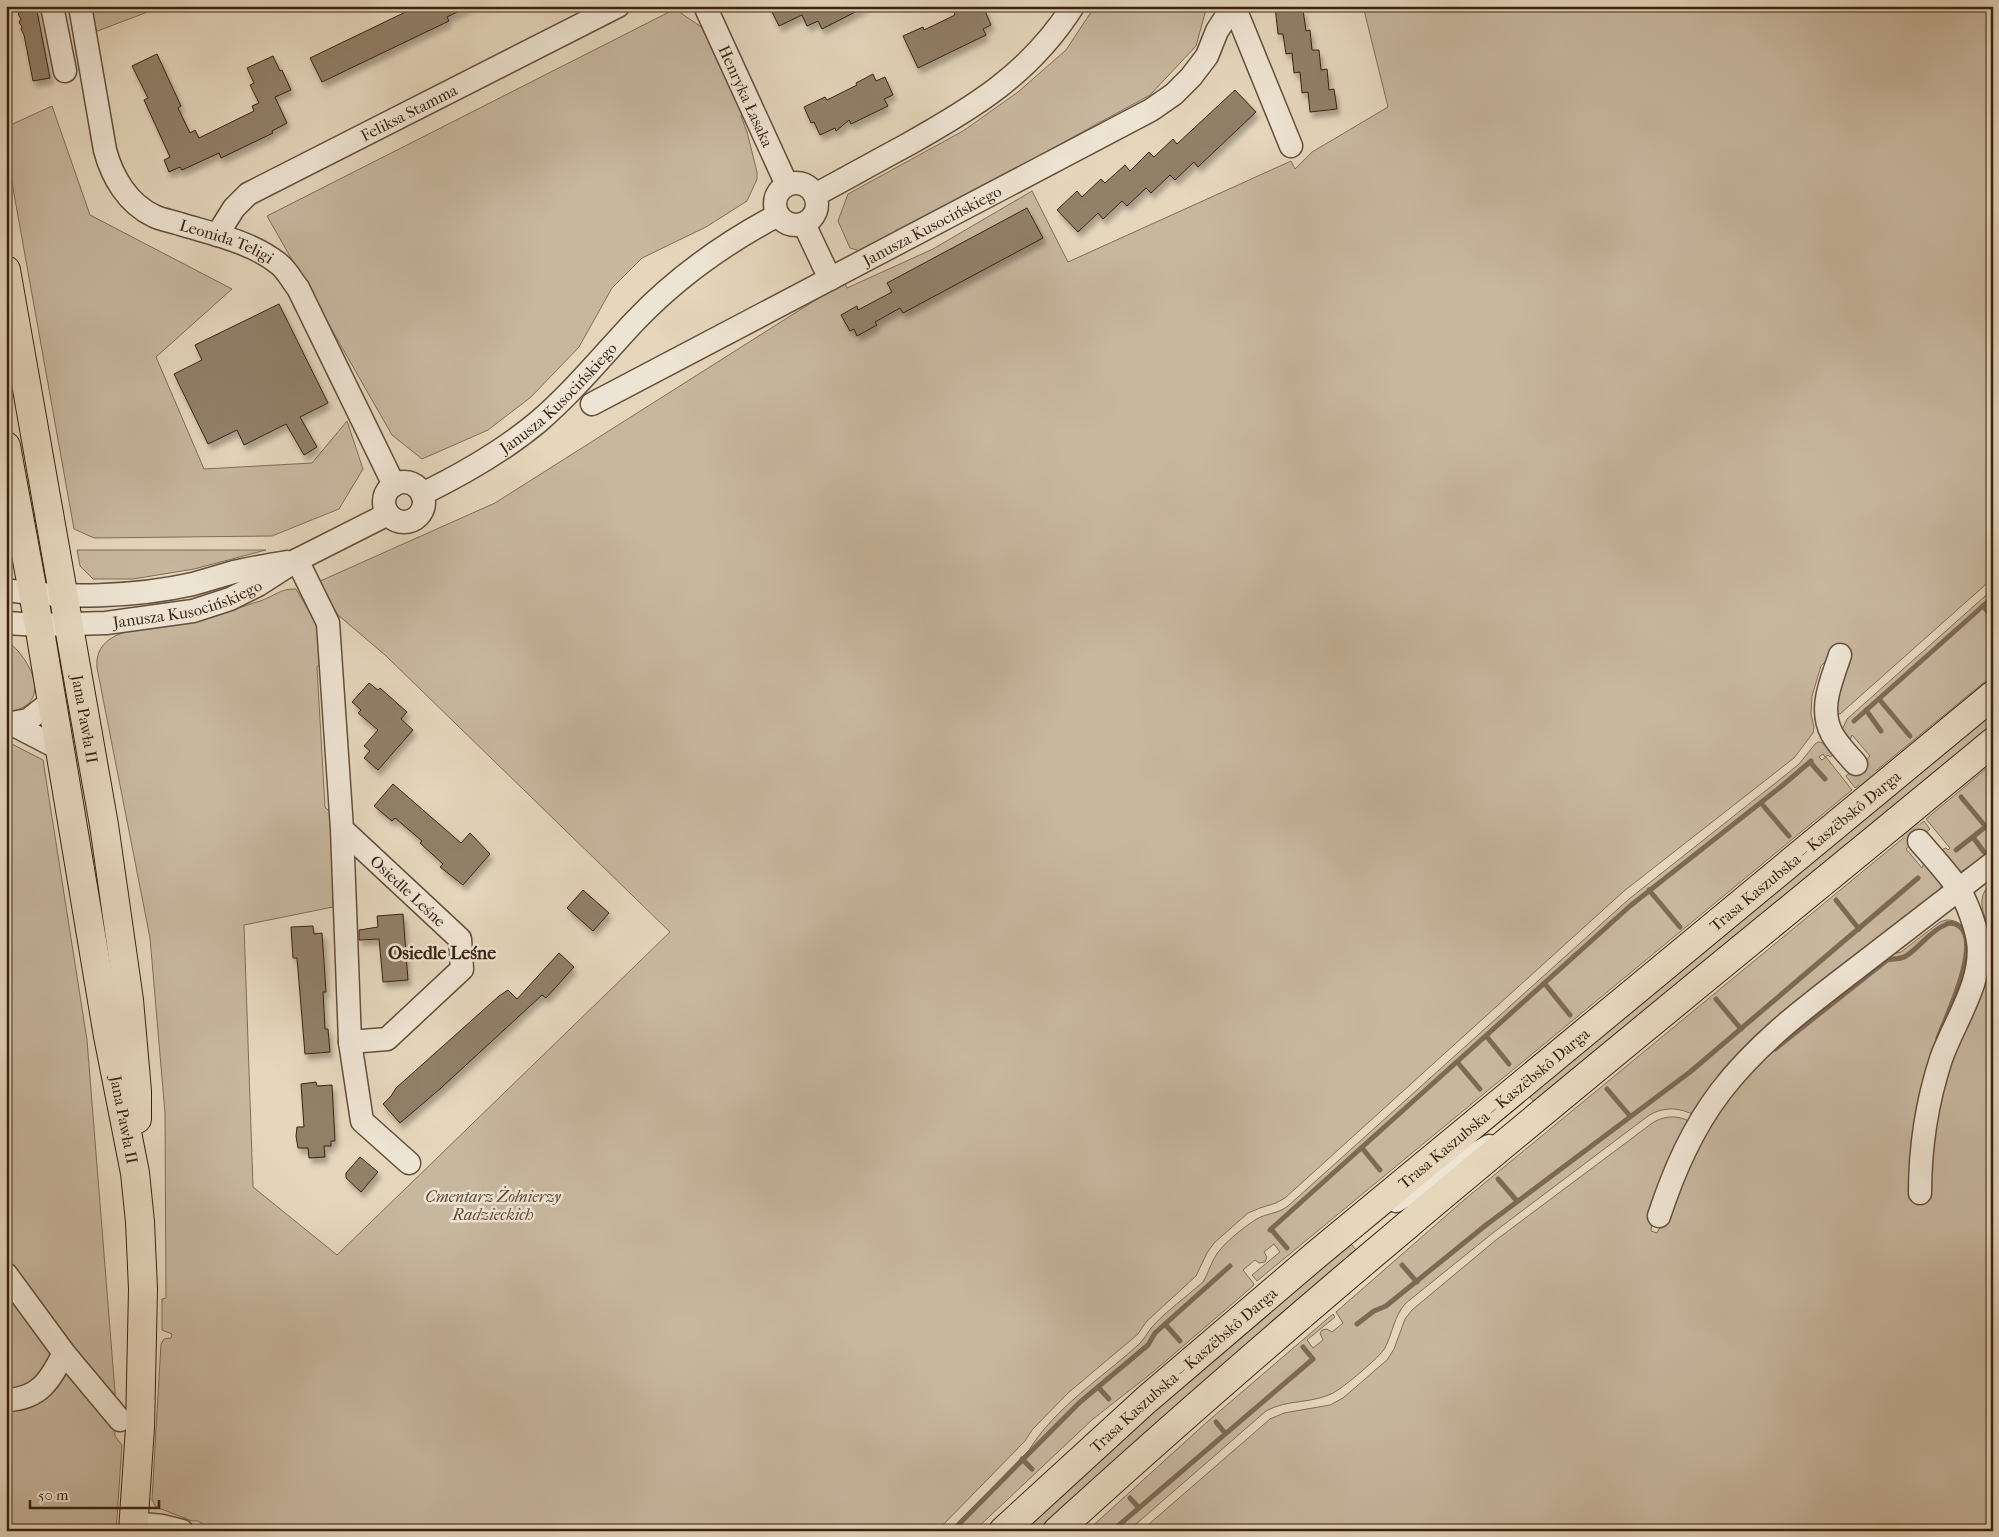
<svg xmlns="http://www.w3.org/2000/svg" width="1999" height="1537" viewBox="0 0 1999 1537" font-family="'IM FELL French Canon',serif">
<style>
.green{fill:#c8b79f;stroke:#806c58}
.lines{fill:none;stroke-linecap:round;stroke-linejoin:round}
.stream{stroke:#7d6954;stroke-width:5}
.building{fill:#928069;stroke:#392210;filter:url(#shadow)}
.minor-tunnel{stroke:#c3b29a;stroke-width:22;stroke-dasharray:22 11;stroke-linecap:butt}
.minor-casing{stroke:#644f3b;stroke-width:25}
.major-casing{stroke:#392210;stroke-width:30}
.highway-casing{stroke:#392210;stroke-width:30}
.minor{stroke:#eee4d3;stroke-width:22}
.major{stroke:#e5d6bc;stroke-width:28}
.highway{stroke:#e5d6bc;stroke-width:28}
.labels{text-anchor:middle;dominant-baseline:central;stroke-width:5;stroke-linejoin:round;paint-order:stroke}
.street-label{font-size:16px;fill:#392210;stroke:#eee4d3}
.park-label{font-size:16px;font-style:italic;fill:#5d4734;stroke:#eee4d3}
.neighbourhood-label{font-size:18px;font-weight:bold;fill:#392210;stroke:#eee4d3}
</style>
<defs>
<filter id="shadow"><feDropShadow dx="3" dy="5.5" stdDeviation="2.5" flood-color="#0004"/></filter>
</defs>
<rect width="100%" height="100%" fill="#e5d6bc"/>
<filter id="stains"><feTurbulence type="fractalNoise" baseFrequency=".004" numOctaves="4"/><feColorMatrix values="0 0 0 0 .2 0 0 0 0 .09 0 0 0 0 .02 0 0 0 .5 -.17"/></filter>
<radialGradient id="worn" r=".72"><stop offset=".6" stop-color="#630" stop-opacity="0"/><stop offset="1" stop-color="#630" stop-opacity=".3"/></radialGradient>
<!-- green -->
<g class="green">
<path d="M90,6h73l-68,26z"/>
<path d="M1095,6h112l-11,40 -46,49 -291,159 -2,-4 -7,-2 -12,-27 10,-27 115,-63 55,-39 48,-42z"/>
<path d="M1363,6h630v572l-153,136 -3,-1 -4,-59 -12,12 -9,30 -1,18 3,13 -1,6 -19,25 -170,133 -339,307 -9,5 -16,5 -12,5 -34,30 -7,10 -11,23 -50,46 -8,12 -70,59 -36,37 -7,11 -88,90h-724l-15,-10h-6l-36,-14 -4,-7 9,-156 3,-5 7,-1 1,-4 -10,-4v-31l4,-1 -1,-185 -15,-175 -53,-270c-1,-12 2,-21 13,-29 18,-13 64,-12 87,-19 21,-6 42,-12 63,-19 13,-4 21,-13 36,-12l24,41 4,29 -7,8 8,140 7,7 1,93 -89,18 9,262 84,68 333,-323 -285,-277 -47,-40 -20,-33 177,-79 349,-221 3,6 86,-39 99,-58 36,71 223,-101 4,8 17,-17 76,-45z"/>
<path d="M675,9l35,24 34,80 -3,3 6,16 10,40v7l-10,22 -41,26 -64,31 -30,30 -33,59 -48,50 -43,33 -66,29 -30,-24 -125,-219z"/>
<path d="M52,106l38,109 142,74 -76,68 48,112 108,-6 35,-42 16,48 -24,40 -67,27 -178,2 -20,-9 -68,-380v-22z"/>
<path d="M77,550h189l-72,19 -61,10h-40l-13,-13z"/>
<path d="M1993,589v86l-138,113 -9,-12 24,-20 -18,-21 -2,5h-5l1,-6 -4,-4 5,-11z"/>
<path d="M6,640c26,19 49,67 0,72z"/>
<path d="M1993,712v13l-458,378 -7,-8z"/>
<path d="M6,741l37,19 44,280 28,352v44l7,9 -6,86h-110z"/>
<path d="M1818,742c7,0 12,7 16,12l-4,3 -2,-2 -3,2 -2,-3 -4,3 3,3 4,-3 26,33 -595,491 -5,-6 28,-23 -6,-8 -10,8 3,5 -2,5 -6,1 -4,-3 -12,10 11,14 -1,2 -100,86 -60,47 -119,112h-24l79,-81c26,-42 71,-71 108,-104 6,-5 9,-11 14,-18 15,-17 35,-31 52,-46 5,-8 7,-17 12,-25 6,-12 29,-30 40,-37 11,-7 23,-6 33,-14l341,-307 154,-122 16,-13 16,-20z"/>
<path d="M1993,763v92l-33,17 -4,-1 -15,-21 5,-2 2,2 2,-2 -24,-29z"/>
<path d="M1924,821l6,8 -24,20 16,19 2,-5 17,16v11l-249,224c-15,-7 -30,-7 -44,2l-154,116 -88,71c-12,13 -13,29 -21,45 -5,9 -42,40 -52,45 -21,11 -46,6 -67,18l-138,120h-41l120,-109 126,-108 2,3 -28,23 6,8 10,-8 -3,-7 2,-3 5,-1 5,3 11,-9 -7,-11 128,-112z"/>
<path d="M1993,882v62c-4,-24 -23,-44 0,-62z"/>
<path d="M1946,920c21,-1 25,21 24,39 -2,24 -14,47 -23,69 -18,40 -44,132 -30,174l9,1 3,-59 13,-64 12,-36 26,-61 13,-20v568h-852l129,-112 14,-6 46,-8 13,-7 44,-38 7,-11 11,-30 7,-9 84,-70 155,-116c11,-8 24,-9 36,-4l2,8 -24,52 -12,34 -2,17 6,2 9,-16 13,-38 13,-28 15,-28 29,-40 30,-33 22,-20 96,-74 17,-4 39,-30z"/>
<path d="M1350,1243l7,8 -147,125 -172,155h-16l132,-121z"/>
</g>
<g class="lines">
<!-- stream -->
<g class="stream">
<path d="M1983,606l10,12"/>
<path d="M1879,699l31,37"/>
<path d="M1866,710l15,21"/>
<path d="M1854,721l139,-124"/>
<path d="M1810,762l15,17"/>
<path d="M1961,797l25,30"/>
<path d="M1761,803l28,33"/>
<path d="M1973,837l11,15 6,2 3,-2"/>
<path d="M1956,850l37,-29"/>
<path d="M1649,890l31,37"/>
<path d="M1836,900l23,29"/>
<path d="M1545,984l25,31"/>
<path d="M1716,999l25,30"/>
<path d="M1487,1037l22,27"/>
<path d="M1775,1049l112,-89c6,-1 14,-1 19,-4 14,-9 24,-25 39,-31 4,-3 10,-2 14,1 23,17 -13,91 -21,112"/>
<path d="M1458,1063l22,26"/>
<path d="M1607,1089l23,27"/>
<path d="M1362,1148l18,22"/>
<path d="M1498,1179l19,22"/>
<path d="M1271,1229l16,19"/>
<path d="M1270,1230l360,-324 153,-121 28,-24"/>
<path d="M1402,1265l15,17"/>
<path d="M1165,1324l15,17"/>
<path d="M1357,1324l17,-13 12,-5 100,-81 204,-153 228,-194"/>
<path d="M1098,1387l11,12"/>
<path d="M1216,1422l9,11"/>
<path d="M1022,1459l10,10"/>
<path d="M1130,1498l9,10"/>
<path d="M952,1531l127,-128 69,-58 7,-12 75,-67"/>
<path d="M1112,1531l201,-172 -10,-12"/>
</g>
</g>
<!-- building -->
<g class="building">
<path d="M19,6h17l14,72 -17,3 -9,-46 -3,-6 1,-2 -3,-5 2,-3 -3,-5 2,-2z"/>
<path d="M418,6h52l-23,11 2,4 -127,61 -12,-24z"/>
<path d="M769,6h98l-45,23 -4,-8 -11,5 -5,-11 -23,11z"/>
<path d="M952,6h31l8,19 -8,4 3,6 -68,33 -15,-32 20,-9 1,3 31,-15z"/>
<path d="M1275,6h23l1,5 4,-1 3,21 4,-1 2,20h7l2,20 6,-1 2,21 5,-1 3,20 -27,3 -2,-20 -6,1 -2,-21 -6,1 -2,-20 -6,1 -3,-20h-5z"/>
<path d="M157,54l24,52 -3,2 12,25 5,-3 4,8 55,-27 -2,-5 7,-3 -9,-18 4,-2 -7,-15 26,-12 7,15 2,-1 9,20 -16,7 12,26 -15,8 1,2 -52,25 -2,-5 -37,17 -2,-3 -11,5 -5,-12 6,-3 -26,-57 4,-2 -16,-32z"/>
<path d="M873,74l3,7 9,-4 8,18 -9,4 4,7 -37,18 -2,-4 -13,11 -1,-3 -15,7 -6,-13 -3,1 -7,-16 21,-10 2,3 30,-15 -1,-2z"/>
<path d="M1235,90l21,22 -58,55 -4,-5 -19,18 -5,-5 -19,18 -5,-5 -19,18 -5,-5 -19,18 -5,-6 -20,19 -21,-22 20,-19 5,6 19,-18 4,4 20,-18 5,6 19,-19 5,5 19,-18 4,5z"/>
<path d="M1027,208l16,30 -140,75 -3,-5 -25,14 2,3 -20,11 -3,-7 -4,2 -9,-16 16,-9 1,4 34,-18 -5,-9z"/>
<path d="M279,304l49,99 -28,14 17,30 -13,8 -18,-31 -42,21 -7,-15 -29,14 -34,-70 28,-14 -7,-15z"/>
<path d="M369,683l9,7 2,-2 27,24 -6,7 12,11 -35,40 -14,-12 6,-7 -6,-5 14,-16 -20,-17 3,-3 -9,-8z"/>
<path d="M393,784l68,59 9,-10 20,21 -27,31 -23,-18 3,-3 -23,-21 2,-2 -27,-23 -3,3 -18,-15z"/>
<path d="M583,890l26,23 -16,18 -26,-23z"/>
<path d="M403,914l5,66 -25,2 -4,-43 -20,1v-10l19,-3 -1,-11z"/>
<path d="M313,926l1,8 8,-1 4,59h-3l2,37h3l2,23 -25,2 -8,-96h-4l-2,-31z"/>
<path d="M559,953l15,14 -28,31 -4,-3 -101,93 -41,35 -17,-19 8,-8 5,-8 103,-92 9,-6 9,9z"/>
<path d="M316,1082l1,4 15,-1 3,56h-4v5h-7l1,11 -16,1 -1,-10h-10l-2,-12 1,-9h7l-3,-43z"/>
<path d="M360,1157l18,15 -17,20 -15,-14v-5z"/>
</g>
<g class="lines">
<!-- minor-tunnel -->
<path class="minor-tunnel" d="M1856,764l63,77"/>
<defs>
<g id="minor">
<path d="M52,6l13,65"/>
<path id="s1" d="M80,6l25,144c7,27 23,54 49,66 8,4 17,5 26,8 33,10 72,18 99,40 8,6 13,17 19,24l96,197"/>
<path id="s2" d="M705,6l82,179"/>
<path d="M1234,6l57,140"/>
<circle cx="796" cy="204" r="21"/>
<path d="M815,195c30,-16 60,-33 90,-49 68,-38 125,-72 168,-140"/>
<path d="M804,224l26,55"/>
<path id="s3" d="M217,235l17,-27 14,-14 370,-188"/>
<path id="s4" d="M592,404l559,-294 23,-16 17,-17 16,-21 10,-25 16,-25"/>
<circle cx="404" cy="502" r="20"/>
<path id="s5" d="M422,494c41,-20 81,-43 116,-72 36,-31 65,-67 97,-101 41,-43 90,-78 143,-106"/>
<path d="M297,560l31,63 14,206 8,213 37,-3 75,-70 -2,-30 -118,-110"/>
<path d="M6,590c59,9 129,7 187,-6 14,-4 27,-8 41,-12 17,-4 35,-7 53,-10"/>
<path id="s6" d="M6,623l33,2 67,-2 87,-12 37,-12 28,-14 39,-25 91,-46"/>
<path d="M1840,655c-8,25 -22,53 -8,79 6,11 16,21 24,30"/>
<path d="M6,721l54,28"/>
<path d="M12,723l16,-3 24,-19"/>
<path d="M1919,841c13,15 27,30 39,47 8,11 18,39 20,53 6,40 -24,81 -37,118 -14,43 -21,88 -21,134"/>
<path d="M350,1042l12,79 47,42"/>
<path d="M1396,1201l93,-55"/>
<path d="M1659,1216c15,-45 33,-87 62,-125 36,-47 81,-81 128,-117 48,-37 96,-74 144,-111"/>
<path d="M6,1274l58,79 56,67"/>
<path d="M6,1400c34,-1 44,-20 58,-47"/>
<path d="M134,1523l28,3 20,5"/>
</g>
<g id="major">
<path id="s7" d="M6,270l98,555 25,175 8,91v28"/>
<path id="s8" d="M6,446l33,179 69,411 27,137 5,49 3,67 -3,139 -7,103"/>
</g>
<g id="highway">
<path id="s9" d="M1003,1531l143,-131 171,-146 676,-559"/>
<path d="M1057,1531c301,-275 622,-529 936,-789"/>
</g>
</defs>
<!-- minor casing -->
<use href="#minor" class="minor-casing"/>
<!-- major casing -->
<use href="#major" class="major-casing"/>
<!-- highway casing -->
<use href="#highway" class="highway-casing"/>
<!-- minor -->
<use href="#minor" class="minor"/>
<!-- major -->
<use href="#major" class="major"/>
<!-- highway -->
<use href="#highway" class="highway"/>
</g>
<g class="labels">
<!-- street labels -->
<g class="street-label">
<text stroke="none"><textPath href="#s2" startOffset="99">Henryka Łasaka</textPath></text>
<text stroke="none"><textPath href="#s3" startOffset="232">Feliksa Stamma</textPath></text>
<text stroke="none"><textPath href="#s4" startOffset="384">Janusza Kusocińskiego</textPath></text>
<text stroke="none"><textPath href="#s1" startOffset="308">Leonida Teligi</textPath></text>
<text stroke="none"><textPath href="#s5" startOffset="168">Janusza Kusocińskiego</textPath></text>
<text stroke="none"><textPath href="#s6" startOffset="184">Janusza Kusocińskiego</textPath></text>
<text stroke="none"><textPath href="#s7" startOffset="456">Jana Pawła II</textPath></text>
<text stroke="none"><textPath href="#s9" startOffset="1052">Trasa Kaszubska – Kaszëbskô Darga</textPath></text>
<text transform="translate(408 891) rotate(43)">Osiedle Leśne</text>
<text stroke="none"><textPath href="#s9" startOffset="648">Trasa Kaszubska – Kaszëbskô Darga</textPath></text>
<text stroke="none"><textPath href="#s8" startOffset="684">Jana Pawła II</textPath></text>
<text stroke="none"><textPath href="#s9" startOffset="242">Trasa Kaszubska – Kaszëbskô Darga</textPath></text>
</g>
<!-- park labels -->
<g class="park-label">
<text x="493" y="1196">Cmentarz Żołnierzy<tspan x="493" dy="18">Radzieckich</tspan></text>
</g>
<!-- neighbourhood labels -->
<g class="neighbourhood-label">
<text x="442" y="953">Osiedle Leśne</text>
</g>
</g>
<!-- margin -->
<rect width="1999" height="1537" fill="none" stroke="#e5d6bc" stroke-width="25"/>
<rect x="8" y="8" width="1984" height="1522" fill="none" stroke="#392210" stroke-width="2.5"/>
<rect x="12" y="12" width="1974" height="1512" fill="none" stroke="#392210"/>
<!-- scale -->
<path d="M30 1500v8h129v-8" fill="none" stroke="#392210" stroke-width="2.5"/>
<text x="38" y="1500" font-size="15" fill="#392210" stroke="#eee4d3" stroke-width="4" paint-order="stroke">50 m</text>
<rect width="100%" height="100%" filter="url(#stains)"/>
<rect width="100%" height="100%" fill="url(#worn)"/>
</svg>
